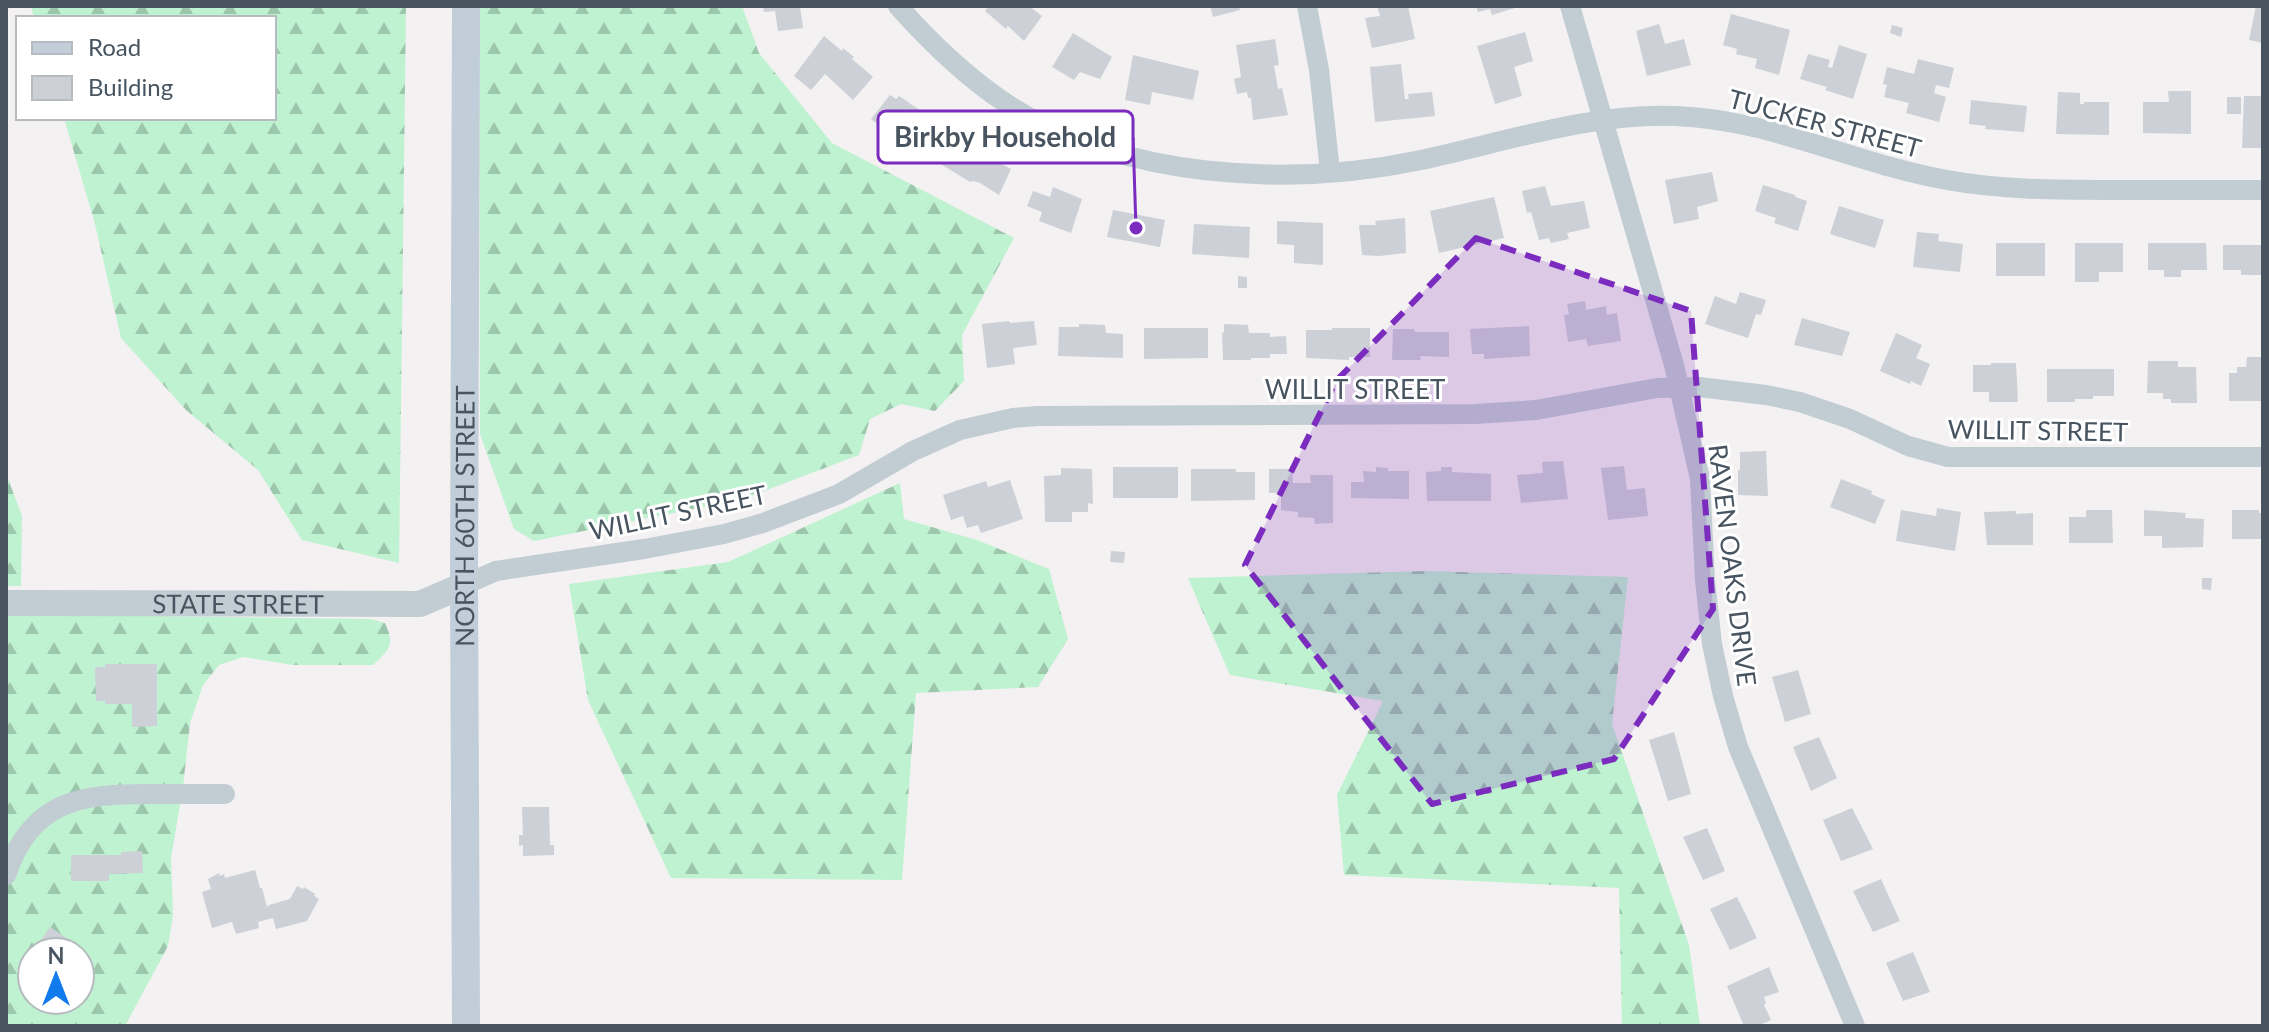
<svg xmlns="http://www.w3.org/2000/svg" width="2269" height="1032" viewBox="0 0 2269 1032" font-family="Lato,sans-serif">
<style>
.forest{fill:url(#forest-firs);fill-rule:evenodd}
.building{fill:#cdd0d6}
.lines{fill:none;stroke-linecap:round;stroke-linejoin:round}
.minor{stroke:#c1ccd3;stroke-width:20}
.tertiary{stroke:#c1ccd3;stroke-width:26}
.secondary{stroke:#c1cdd8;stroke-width:28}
.marked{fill:#7b2cbf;fill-opacity:0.2;stroke:#7b2cbf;stroke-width:6;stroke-dasharray:16 10;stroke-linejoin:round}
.labels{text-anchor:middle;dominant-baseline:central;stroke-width:6;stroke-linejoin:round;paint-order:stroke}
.street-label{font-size:26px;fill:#485560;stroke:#fff}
.leader{fill:none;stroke:#7b2cbf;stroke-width:3}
.callout-dot{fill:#7b2cbf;stroke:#fff;stroke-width:3}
.callout{fill:#fff;stroke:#7b2cbf;stroke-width:3}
.callout-label{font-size:28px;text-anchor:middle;font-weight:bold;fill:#485560}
</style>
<defs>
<pattern id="forest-firs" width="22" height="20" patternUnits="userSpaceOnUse" patternTransform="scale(2)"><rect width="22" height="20" fill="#bff2d0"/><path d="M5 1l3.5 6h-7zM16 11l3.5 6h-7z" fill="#9dc7ac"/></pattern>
</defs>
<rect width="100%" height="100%" fill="#f3f1f1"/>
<!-- forest -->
<g class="forest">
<path d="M31,6h375l-7,557 -97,-23 -44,-70 -72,-60 -65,-72 -26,-114 -31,-106h210v-100h-240z"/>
<path d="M479,6h263l17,47 73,90 182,95 -52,97 2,46 -29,30 -34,-7 -31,15 -11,36 -116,44 -209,42 -20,-12 -34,-95z"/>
<path d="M6,473l16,43 -1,70h-15z"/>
<path d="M900,483l4,36 73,21 72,29 19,70 -30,48 -122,6 -14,187 -231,-2 -83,-178 -19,-116 159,-22z"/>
<path d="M1426,571l202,6 -16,147 77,221 11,81h-78l-3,-138 -275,-13 -7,-80 46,-94 -153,-26 -42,-97z"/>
<path d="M6,614l366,5 13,4c10,22 5,26 -12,42h-80l-50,-8 -24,8 -16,20 -13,38 -7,64 -12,71 2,57 -5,31 -43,80h-119zM32,952h48v48h-48z"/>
</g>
<!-- building -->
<g class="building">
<path d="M763,6h37l3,22 -25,3 -3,-20 -11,1z"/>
<path d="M989,6h40l13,10 -18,25 -16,-15 -2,3 -21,-18z"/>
<path d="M1210,6h29l1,4 -27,7z"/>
<path d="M1377,6h31l7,33 -43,9 -7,-30 15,-2z"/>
<path d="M1476,6h42v1l-26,8 -2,-6 -12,3z"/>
<path d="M2256,6h7v37l-14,-3z"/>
<path d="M1731,14l59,16 -11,45 -24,-7 2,-9 -21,-5 1,-5 -14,-4z"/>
<path d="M1659,24l6,20 19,-5 7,26 -44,11 -11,-45z"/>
<path d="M1892,25l11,3 -2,9 -11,-4z"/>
<path d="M1525,32l8,29 -19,6 8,29 -27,8 -18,-58z"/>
<path d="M1073,33l39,24 -12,22 -20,-7 -6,8 -22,-13z"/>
<path d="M824,36l18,15 1,-3 11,9 -2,2 21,18 -20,23 -28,-26 -14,16 -17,-14z"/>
<path d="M1275,39l4,26 -5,1 4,23 4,-1 6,27 -35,5 -2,-22h-3l-1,-6 -10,2 -3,-15 7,-2 -5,-32z"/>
<path d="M1839,45l28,9 -14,45 -28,-9 2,-3 -27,-8 8,-25 22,6 -2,7 4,1z"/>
<path d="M1133,55l66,16 -6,29 -41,-8 -2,13 -25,-5z"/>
<path d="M1918,59l36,9 -5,20 -13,-3 -2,8 12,4 -7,25 -33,-9 3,-10 -25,-6 3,-12 -4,-1 4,-17 27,7z"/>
<path d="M1401,64l4,35h4l-1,-5 24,-2 3,24 -60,6 -5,-55z"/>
<path d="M2168,91h23v43l-48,-1v-31h26z"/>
<path d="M2058,92l22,1v11h4v-2h25v33l-53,-1z"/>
<path d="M890,95l6,4 3,-3 38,26 -24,32 -42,-35z"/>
<path d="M2244,96h19v52h-21z"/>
<rect x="2227" y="97" width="14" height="17"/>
<path d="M1971,100l56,6 -3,26 -39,-3 1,-3 -17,-2z"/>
<path d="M955,137l33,19 -2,3 5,3 1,-3 19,10 -12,26 -19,-12 -6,-2 -4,1 -31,-19z"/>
<path d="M1712,172l6,29 -21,6 2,12 -25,5 -9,-44z"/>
<path d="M1763,185l32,10v2l12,4 -9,30 -24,-8 2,-5 -21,-7z"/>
<path d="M1545,186l6,20 33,-5 6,27 -23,5 2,6 -18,4 -2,-5 -10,2 -8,-28 -4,1 -5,-22z"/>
<path d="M1053,187l29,12 -11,34 -32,-12 3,-9 -15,-6 6,-15 17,6z"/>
<path d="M1494,197l10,41 -65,15 -9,-42z"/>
<path d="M1839,206l45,14 -9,28 -45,-14z"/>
<path d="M1113,210l52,10 -5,27 -53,-10z"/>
<path d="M1405,218l1,35 -27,3 -17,-1 -3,-30h17l-1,-4z"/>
<path d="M1277,221l46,2v42l-29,-2v-18l-17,-1z"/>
<path d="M1194,224l56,3 -1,31 -57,-4z"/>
<path d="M1917,232l22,2 -1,7 25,3 -3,28 -47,-5z"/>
<rect x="1996" y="243" width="49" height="33"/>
<path d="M2075,243h48v29h-24v10h-24z"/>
<path d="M2148,243h58l1,27h-26v7h-17v-7h-16z"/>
<path d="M2223,245h40v30h-22v-5h-18z"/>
<path d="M1238,276l9,1v11h-9z"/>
<path d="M1740,292l26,8 -5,15 -5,-1 -8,24 -43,-14 10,-28 21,8z"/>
<path d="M1585,301l1,9 20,-4 1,9 10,-2 4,28 -33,5 -2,-7 -18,3 -4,-27 5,-1 -2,-10z"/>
<path d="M1802,318l48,14 -8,24 -48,-11z"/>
<path d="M1009,321l1,2 24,-2 3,24 -24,3 2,16 -28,4 -5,-44z"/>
<path d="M1079,324l26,1 1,8 17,1v24l-65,-2 1,-29h20z"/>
<path d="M1224,324l24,1 1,8h21v4l16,-1 1,18h-17v4h-19v2h-28l-1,-27 2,-1z"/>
<path d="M1529,326l1,30 -46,3v-5h-12l-2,-25z"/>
<path d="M1144,328h64v30l-64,1z"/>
<path d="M1332,328h38v29h-21v3l-43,-2v-28h26z"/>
<path d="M1393,329h21l1,3h34v25l-29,-1 1,4h-29z"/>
<path d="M1896,333l26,12 -6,13 14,6 -9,22 -10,-5 -1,3 -30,-13z"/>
<path d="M2247,357h15l1,44h-34v-28h8v-6h9z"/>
<path d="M2148,361h30v6h18l1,36h-26v-4h-8v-6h-16z"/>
<path d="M1991,363h25l2,39h-29v-10h-16v-27h18z"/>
<path d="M2047,369h67v27h-21v3h-18v3h-28z"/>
<path d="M1766,451l2,45 -30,-1v-25h2v-18z"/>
<path d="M1563,461l5,38 -47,4 -4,-28 26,-2 -1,-11z"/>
<path d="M1624,466l3,24 18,-2 3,28 -40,4 -7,-52z"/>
<rect x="1113" y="467" width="65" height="31"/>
<path d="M1376,467l12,1v3h21v28l-58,-1v-16h13l-1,-11 13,1z"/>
<path d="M1441,467h11v5l39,2v27h-64l-1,-29 15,-1z"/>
<path d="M1061,468l31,1 1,35 -5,-1v9h-16v10h-27l-1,-46 17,-1z"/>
<path d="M1191,469h45v3h19v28l-64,1z"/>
<path d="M1269,469h23l1,14h18l-1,-8h23v48l-18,1 -1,-6 -16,-1v-5l-17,-2v-17h-12z"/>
<path d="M1841,479l31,12 -1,3 14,6 -10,24 -45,-17z"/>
<path d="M1010,480l13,39 -42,14 -3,-8 -11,3 -4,-12 -12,4 -8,-25 43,-14 2,6z"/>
<path d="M1937,508l24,4 -6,39 -59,-10 5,-31 35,6z"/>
<path d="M2086,510h26l1,33h-44v-26h17z"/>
<path d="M2144,510l42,3 -1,5 19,1 -1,28 -41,1v-12h-18z"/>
<path d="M2232,510h27v3h4v26h-31z"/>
<path d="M2016,511v3l17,-1v32h-46l-3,-33z"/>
<path d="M1111,551l14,1 -1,11 -14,-1z"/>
<path d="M2202,578h10l-1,12 -9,-1z"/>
<path d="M105,664h52v62l-25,1v-23h-27v-3h-9l-1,-34h10z"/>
<path d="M1798,670l13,44 -26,8 -13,-45z"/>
<path d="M1674,732l17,62 -23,7 -19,-61z"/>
<path d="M1819,737l18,41 -26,13 -18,-44z"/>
<path d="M522,807h27l1,38h4v10l-31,1v-11l-4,1v-11h4z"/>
<path d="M1852,808l21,41 -32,12 -18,-41z"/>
<path d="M1707,828l18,43 -22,9 -20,-43z"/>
<path d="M142,851l1,22 -34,1v7h-38v-26h50v-3z"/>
<path d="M255,870l5,18h2l5,19 2,-2 21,-6 7,-13 6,3 1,-2 11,7 -1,2 5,3 -12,22 -31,8 -3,-11 -15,4 1,6 -23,6 -4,-12 -20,6 -10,-36 9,-3 -3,-10 11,-6 1,3 4,-2 1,4z"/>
<path d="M1881,879l19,42 -27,11 -20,-41z"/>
<path d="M1737,897l20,41 -27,12 -20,-41z"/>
<path d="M50,927l27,18 -5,7h-36l-1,-3z"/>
<path d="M1913,952l17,40 -27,9 -17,-38z"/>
<path d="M1769,967l10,25 -15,5 2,6 -2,2 7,15 -14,6h-13l-17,-40z"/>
</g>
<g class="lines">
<!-- minor -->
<g class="minor">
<path d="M898,6c32,36 66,69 106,96 115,77 285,86 417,58 84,-18 168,-47 254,-44 95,3 180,48 272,64 55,10 110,10 165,10 50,0 101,0 151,0"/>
<path d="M1307,6l12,64 11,101"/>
<path d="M1570,6l104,359 26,114 5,101 7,64 11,52 15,51 117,279"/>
<path d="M464,585l32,-14 148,-22 80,-15 39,-11 76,-29 74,-43 47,-21 53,-12 24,-2 438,-2 61,-4 121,-22 42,-1 67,8 34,7 50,17 58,27 40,11h315"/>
<path d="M6,875c26,-75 74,-81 144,-81 25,0 50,0 75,0"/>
</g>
<!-- tertiary -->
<path class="tertiary" id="s1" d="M6,603l414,1 44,-19"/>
<!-- secondary -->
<path class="secondary" id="s2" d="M466,1026l-2,-441 2,-579"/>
</g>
<!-- marked area -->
<path class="marked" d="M1476,238l215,73 22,298 -99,150 -182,45 -187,-239 91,-184z"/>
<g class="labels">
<!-- street labels -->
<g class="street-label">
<text transform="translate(1825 123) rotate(15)">TUCKER STREET</text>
<text x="1355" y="389">WILLIT STREET</text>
<text transform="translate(2038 430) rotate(1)">WILLIT STREET</text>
<text transform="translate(678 512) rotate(-12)">WILLIT STREET</text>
<text stroke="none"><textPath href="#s2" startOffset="510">NORTH 60TH STREET</textPath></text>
<text transform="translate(1733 565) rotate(83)">RAVEN OAKS DRIVE</text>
<text stroke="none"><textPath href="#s1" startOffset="232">STATE STREET</textPath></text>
</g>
</g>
<!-- callouts -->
<path class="leader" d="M1136 228L1133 137"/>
<circle class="callout-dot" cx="1136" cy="228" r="8"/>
<rect class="callout" x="878" y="111" width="255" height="52" rx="8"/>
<g class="callout-label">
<text x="1005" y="147">Birkby Household</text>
</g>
<!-- border -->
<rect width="2269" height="1032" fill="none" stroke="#485560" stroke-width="16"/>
<!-- legend -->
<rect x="16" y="16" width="260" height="104" fill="#ffffff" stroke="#b6bbbf" stroke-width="2"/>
<rect x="32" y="42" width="40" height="12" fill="#c1cdd8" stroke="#b6bbbf" stroke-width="2"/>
<text x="88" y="56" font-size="24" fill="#485560">Road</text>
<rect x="32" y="76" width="40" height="24" fill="#cdd0d6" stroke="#b6bbbf" stroke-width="2"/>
<text x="88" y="96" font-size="24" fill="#485560">Building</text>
<!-- north arrow -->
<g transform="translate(56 976)"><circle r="38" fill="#ffffff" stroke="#b6bbbf" stroke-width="2"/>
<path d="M0-6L14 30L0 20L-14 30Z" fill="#117bee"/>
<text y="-12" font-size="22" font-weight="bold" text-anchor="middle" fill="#485560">N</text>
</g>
</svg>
